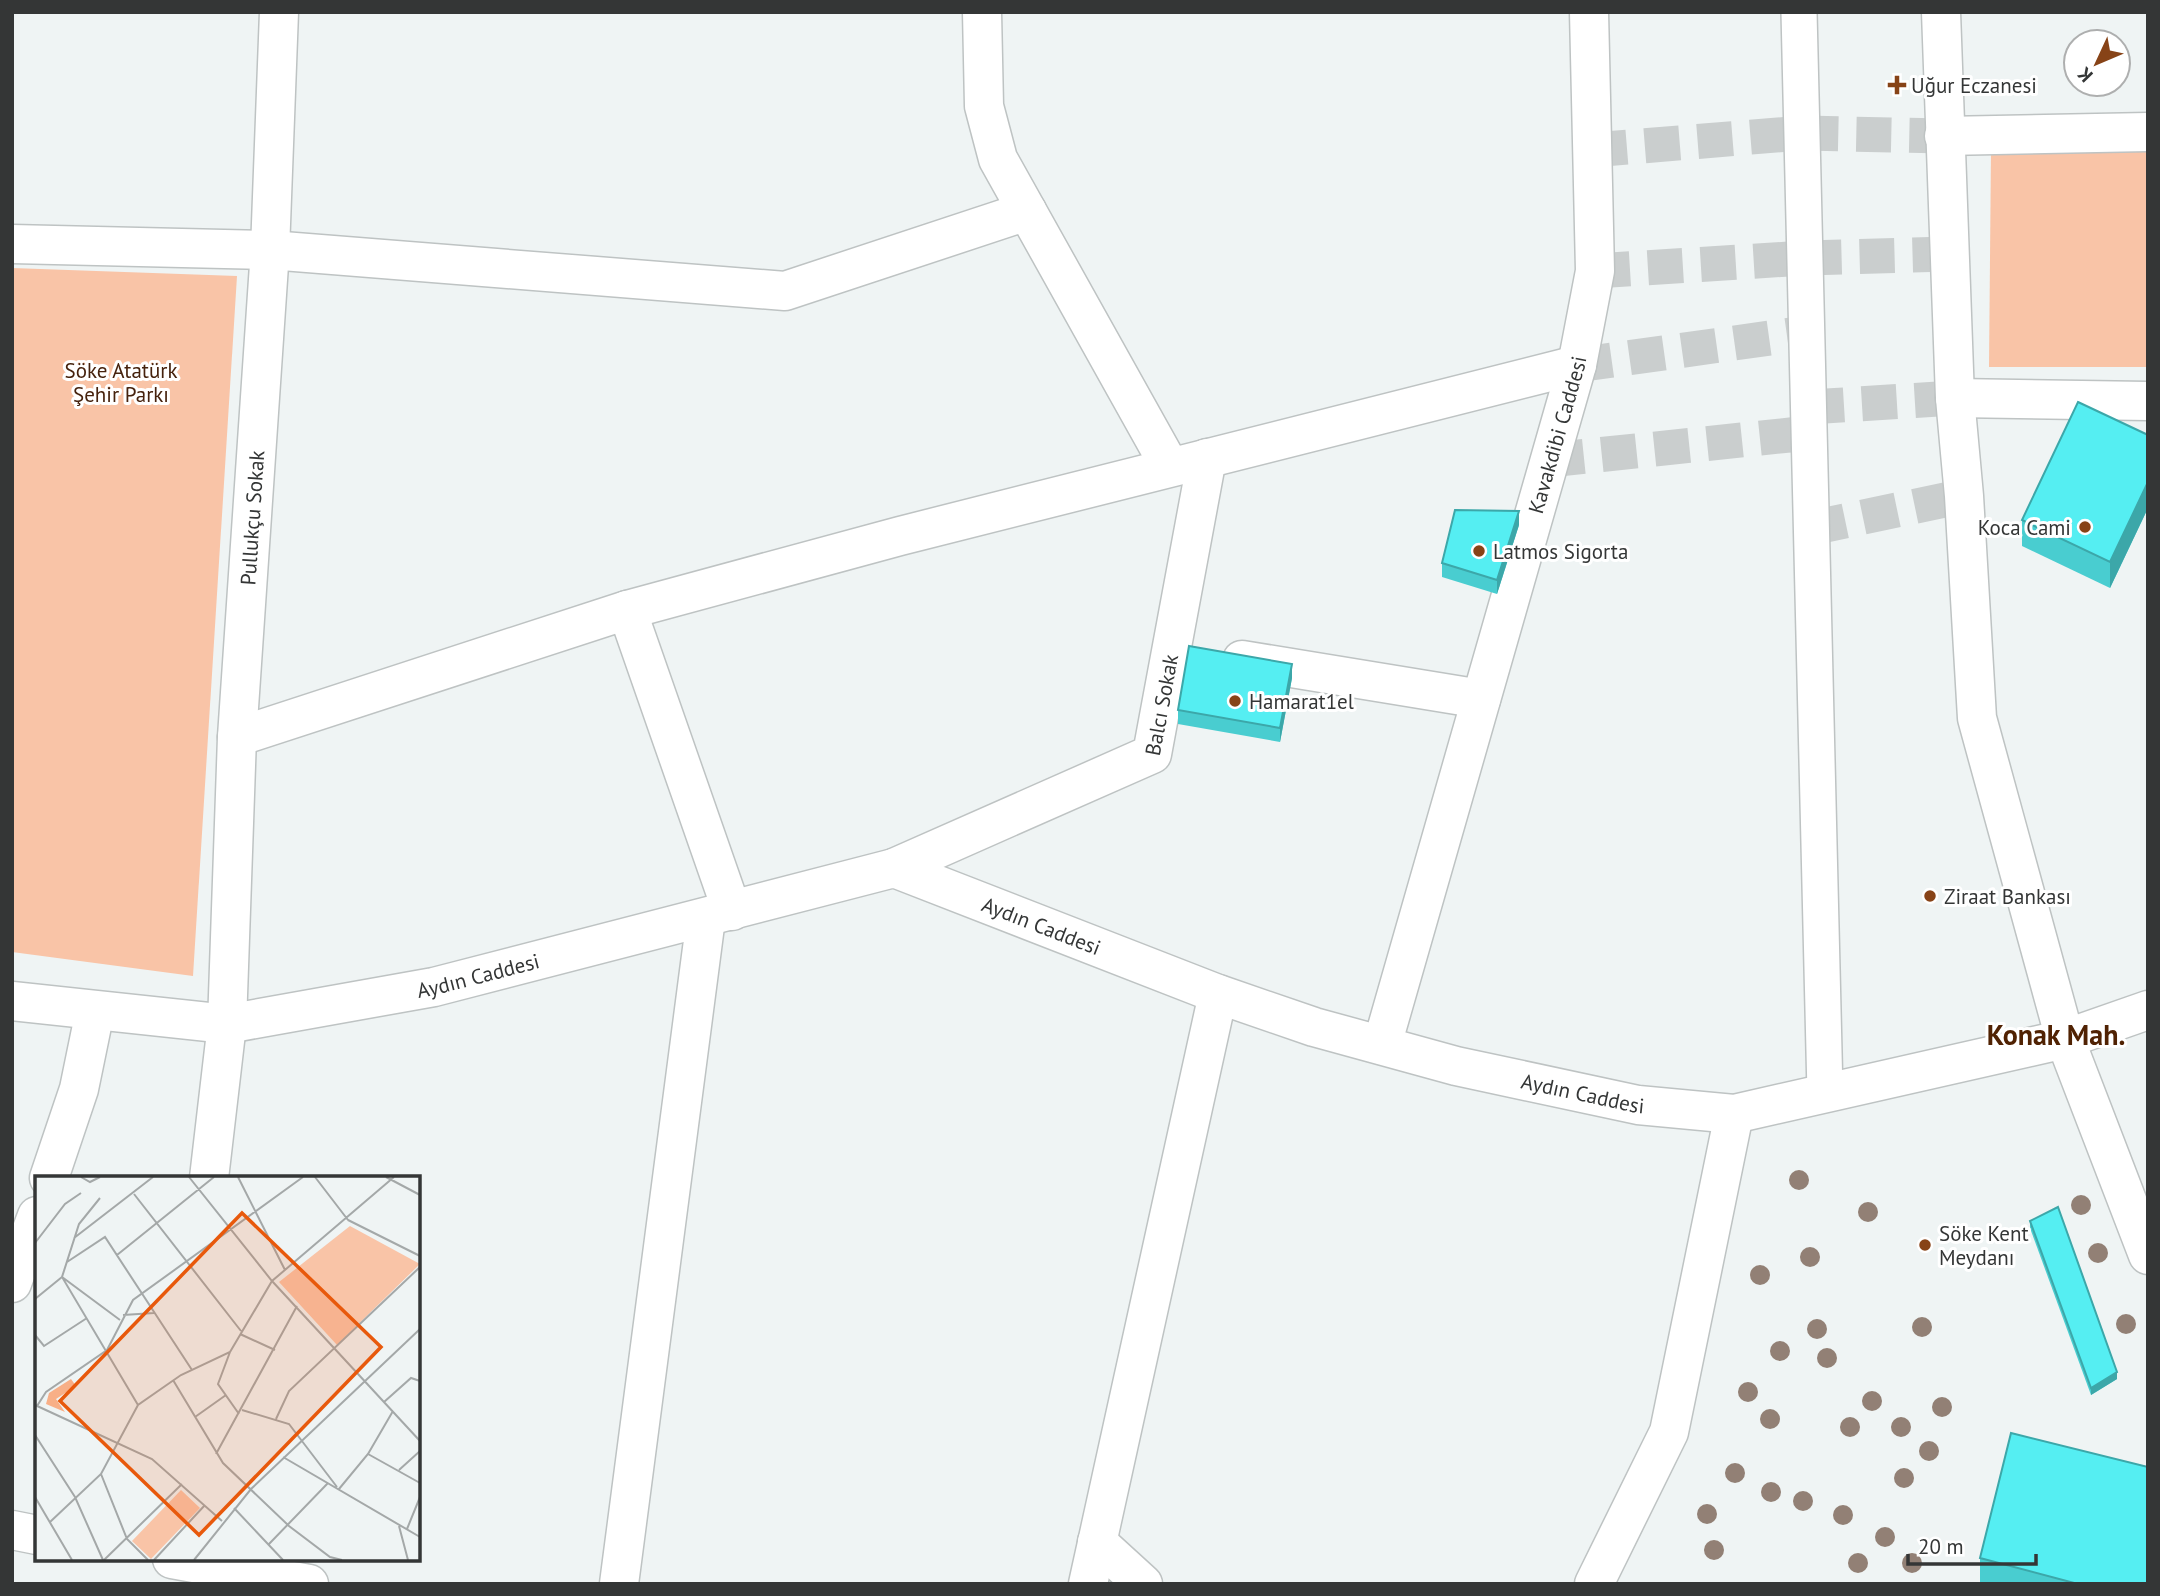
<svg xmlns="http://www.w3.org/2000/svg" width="2160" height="1596" viewBox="0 0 2160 1596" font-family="'PT Sans',sans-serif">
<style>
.green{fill:#f9c4a7}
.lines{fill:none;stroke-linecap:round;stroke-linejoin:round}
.pedestrian-tunnel{stroke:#cacece;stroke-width:35;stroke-dasharray:35 18;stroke-linecap:butt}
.pedestrian-casing{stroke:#bec3c3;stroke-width:38}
.minor-casing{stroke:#bec3c3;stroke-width:41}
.secondary-casing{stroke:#bec3c3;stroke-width:41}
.pedestrian{stroke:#fff;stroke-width:35}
.minor{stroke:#fff;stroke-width:38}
.secondary{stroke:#fff;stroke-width:38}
.tree{fill:#928075}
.wall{fill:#49cdd0}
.shaded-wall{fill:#3ca7a9}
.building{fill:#55eef2;stroke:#3ca7a9;stroke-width:2}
.poi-dot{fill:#874317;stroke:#fff;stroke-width:2.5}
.labels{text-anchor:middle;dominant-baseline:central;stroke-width:6;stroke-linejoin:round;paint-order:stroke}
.poi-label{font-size:21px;fill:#343636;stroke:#fff;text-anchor:start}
.park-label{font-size:21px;fill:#46220d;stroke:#fff}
.street-label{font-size:21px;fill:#343636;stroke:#fff}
.district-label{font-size:28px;font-weight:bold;fill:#502203;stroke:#fff}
.inset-road{fill:none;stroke:#a4a8a8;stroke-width:2}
.view{fill:#e8590c;fill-opacity:0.15;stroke:#e8590c;stroke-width:3.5}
.inset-edge{fill:none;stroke:#343636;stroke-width:3.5}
</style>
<rect width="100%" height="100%" fill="#eff4f4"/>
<!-- green -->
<g class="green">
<path d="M2148,149v218h-159l2,-217z"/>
<path d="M12,268l225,8 -44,700 -181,-24z"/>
</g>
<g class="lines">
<!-- pedestrian-tunnel -->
<g class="pedestrian-tunnel">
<path d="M1592,150l210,-17 142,3"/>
<path d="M1595,271l210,-13 144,-4"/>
<path d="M1577,365l229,-32"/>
<path d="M1809,407l146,-9"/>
<path d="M1549,460l260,-27"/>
<path d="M1811,528l153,-32"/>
</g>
<defs>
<path id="pedestrian" d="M1799,12l26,1081"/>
<g id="minor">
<path d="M982,12l2,94 14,53 172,308"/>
<path d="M1944,136l204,-4"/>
<path d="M12,244l258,6 515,41 242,-80"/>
<path d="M1955,398l193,3"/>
<path d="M627,610l105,301"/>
<path d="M1242,660l239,39"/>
<path d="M237,737l390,-127 273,-74 677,-171"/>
<path id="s1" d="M894,868l258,-114 55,-296"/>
<path id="s2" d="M1382,1045l195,-680 18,-94 -6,-259"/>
<path d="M49,1178l30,-89 16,-78"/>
<path id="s3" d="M209,1178l18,-154 10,-287 33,-487 9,-238"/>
<path d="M12,1283l25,-67"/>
<path d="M12,1530l25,5"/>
<path d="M1097,1542l46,42"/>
<path d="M172,1559l137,25"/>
<path d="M619,1584l87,-666"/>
<path d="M1088,1584l130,-590"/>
<path d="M1594,1584l75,-152 65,-318"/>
</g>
<g id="secondary">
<path d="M1941,12l14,386 9,98 13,222 88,321 83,216"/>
<path id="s4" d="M12,1001l215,23 207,-37 460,-119 324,126 96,33 142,39 182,39 96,9 331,-75 83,-29"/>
</g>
</defs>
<!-- pedestrian casing -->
<use href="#pedestrian" class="pedestrian-casing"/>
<!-- minor casing -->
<use href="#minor" class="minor-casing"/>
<!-- secondary casing -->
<use href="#secondary" class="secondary-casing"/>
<!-- pedestrian -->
<use href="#pedestrian" class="pedestrian"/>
<!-- minor -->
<use href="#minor" class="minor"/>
<!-- secondary -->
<use href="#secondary" class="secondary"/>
</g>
<!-- trees -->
<g class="tree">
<circle cx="1799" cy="1180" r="10"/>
<circle cx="2081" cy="1205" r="10"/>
<circle cx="1868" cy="1212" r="10"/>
<circle cx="2098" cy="1253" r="10"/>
<circle cx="1810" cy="1257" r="10"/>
<circle cx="1760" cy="1275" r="10"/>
<circle cx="2126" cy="1324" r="10"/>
<circle cx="1922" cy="1327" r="10"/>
<circle cx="1817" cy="1329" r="10"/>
<circle cx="1780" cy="1351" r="10"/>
<circle cx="1827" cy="1358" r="10"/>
<circle cx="1748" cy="1392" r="10"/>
<circle cx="1872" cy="1401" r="10"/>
<circle cx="1942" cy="1407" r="10"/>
<circle cx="1770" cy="1419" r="10"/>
<circle cx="1850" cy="1427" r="10"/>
<circle cx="1901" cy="1427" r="10"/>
<circle cx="1929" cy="1451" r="10"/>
<circle cx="1735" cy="1473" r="10"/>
<circle cx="1904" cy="1478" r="10"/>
<circle cx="1771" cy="1492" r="10"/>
<circle cx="1803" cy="1501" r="10"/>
<circle cx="1707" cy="1514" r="10"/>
<circle cx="1843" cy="1515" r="10"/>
<circle cx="1885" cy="1537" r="10"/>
<circle cx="1714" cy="1550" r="10"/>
<circle cx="1858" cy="1563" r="10"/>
<circle cx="1912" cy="1563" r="10"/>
</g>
<!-- wall -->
<g class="wall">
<path d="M2148,435v73l-38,80 -88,-42v-26z"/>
<path d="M1519,525l-22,69 -55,-17v-14z"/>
<path d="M1292,678l-12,64 -102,-18v-14z"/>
<path d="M2030,1221l87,158 -26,16 -61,-167z"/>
<path d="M1980,1558l168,26h-168z"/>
</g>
<!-- shaded-wall -->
<g class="shaded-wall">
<path d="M2148,482v26l-38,80v-26z"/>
<path d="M1519,511v14l-22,69v-14z"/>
<path d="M1292,664v14l-12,64v-14z"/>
<path d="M2117,1372v7l-26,16v-7z"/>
</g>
<!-- building -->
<g class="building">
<path d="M2078,402l70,33v47l-38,80 -88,-42z"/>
<path d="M1455,510l64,1 -22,69 -55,-17z"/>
<path d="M1189,646l103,18 -12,64 -102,-18z"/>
<path d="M2058,1207l59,165 -26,16 -61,-167z"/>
<path d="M2011,1433l137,34v117h-70l-98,-26z"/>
</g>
<!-- markers -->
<g class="poi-dot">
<path d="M1893.5 74.5h7v7h7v7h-7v7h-7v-7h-7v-7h7z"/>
<circle cx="2085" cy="527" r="7"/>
<circle cx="1479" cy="551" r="7"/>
<circle cx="1235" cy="701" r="7"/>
<circle cx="1930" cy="896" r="7"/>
<circle cx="1925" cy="1245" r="7"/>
</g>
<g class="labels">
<!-- poi labels -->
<g class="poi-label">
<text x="1911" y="85">Uğur Eczanesi</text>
<text x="2071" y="527" text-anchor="end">Koca Cami</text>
<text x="1493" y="551">Latmos Sigorta</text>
<text x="1249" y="701">Hamarat1el</text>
<text x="1944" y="896">Ziraat Bankası</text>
<text x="1939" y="1233">Söke Kent<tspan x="1939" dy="24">Meydanı</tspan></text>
</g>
<!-- park labels -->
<g class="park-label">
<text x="121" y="370">Söke Atatürk<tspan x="121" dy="24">Şehir Parkı</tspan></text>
</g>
<!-- street labels -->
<g class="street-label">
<text stroke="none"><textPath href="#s2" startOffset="635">Kavakdibi Caddesi</textPath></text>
<text stroke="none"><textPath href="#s3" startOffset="662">Pullukçu Sokak</textPath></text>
<text stroke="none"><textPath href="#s1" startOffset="332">Balcı Sokak</textPath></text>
<text stroke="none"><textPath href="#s4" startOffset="1060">Aydın Caddesi</textPath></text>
<text stroke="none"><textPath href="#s4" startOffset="472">Aydın Caddesi</textPath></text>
<text stroke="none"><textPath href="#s4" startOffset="1628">Aydın Caddesi</textPath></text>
</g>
<!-- district labels -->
<g class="district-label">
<text x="2056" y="1034">Konak Mah.</text>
</g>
</g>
<!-- overview -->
<g transform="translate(35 1176)">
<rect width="385" height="385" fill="#eff4f4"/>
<path d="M315,50l70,38 -83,81 -58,-63zM146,314l19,18 -49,51 -19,-18z" fill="#f9c4a7"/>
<path d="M36,203l5,7 -20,13 9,13 -19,-8 3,-11z" fill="#f8af87"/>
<path class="inset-road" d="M46,1l9,5 10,-5M154,1l83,104 148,160M203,1l47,93M280,1l33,43M351,1l34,18M99,18l107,137M65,22l-21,26 -17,53 76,128M313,44l72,36M39,62l79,-61M0,67l30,-39 16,-11M82,79l97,-78M32,86l38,-25 87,133M0,123l27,-22 58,43M88,139l31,-2M205,158l35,16M0,159l9,11 43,-28M195,176l-12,32 21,30M138,204l50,83 66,63 41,31 12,3M349,226l27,-24 9,3M0,229l117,54 70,62M2,230l9,-14 61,-42 26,-50 170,-123M207,234l47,14 48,63M160,241l31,-22M241,243l13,-28 131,-124M0,259l40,62 28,63M181,278l81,-148M333,278l52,29M248,281l137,80M364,294l21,-19M66,298l26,65 21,21M304,313l29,-35 25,-43M0,321l37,63M199,332l49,52M15,346l51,-48 37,-69 43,-30 49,-23 42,-71 122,-104M364,350l9,34M372,353l13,-32M234,368l59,-61M69,384l78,-76M119,384l51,-55M159,384l57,-71 169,-160"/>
<path class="view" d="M207,37l139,134 -182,188 -139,-134z"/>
<rect width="385" height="385" class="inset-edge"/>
</g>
<!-- border -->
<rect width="2160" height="1596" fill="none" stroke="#343636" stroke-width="28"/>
<!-- north arrow -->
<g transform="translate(2097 63) rotate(226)"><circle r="33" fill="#ffffff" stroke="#aeafaf" stroke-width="2"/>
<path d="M0-5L12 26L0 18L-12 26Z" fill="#874317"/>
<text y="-10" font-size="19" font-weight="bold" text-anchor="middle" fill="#343636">K</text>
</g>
<!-- scale -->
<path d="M1908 1554v10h128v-10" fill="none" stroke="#343636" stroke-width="3.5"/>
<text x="1918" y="1554" font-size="21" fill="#343636" stroke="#ffffff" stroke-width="5" paint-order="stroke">20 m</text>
</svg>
